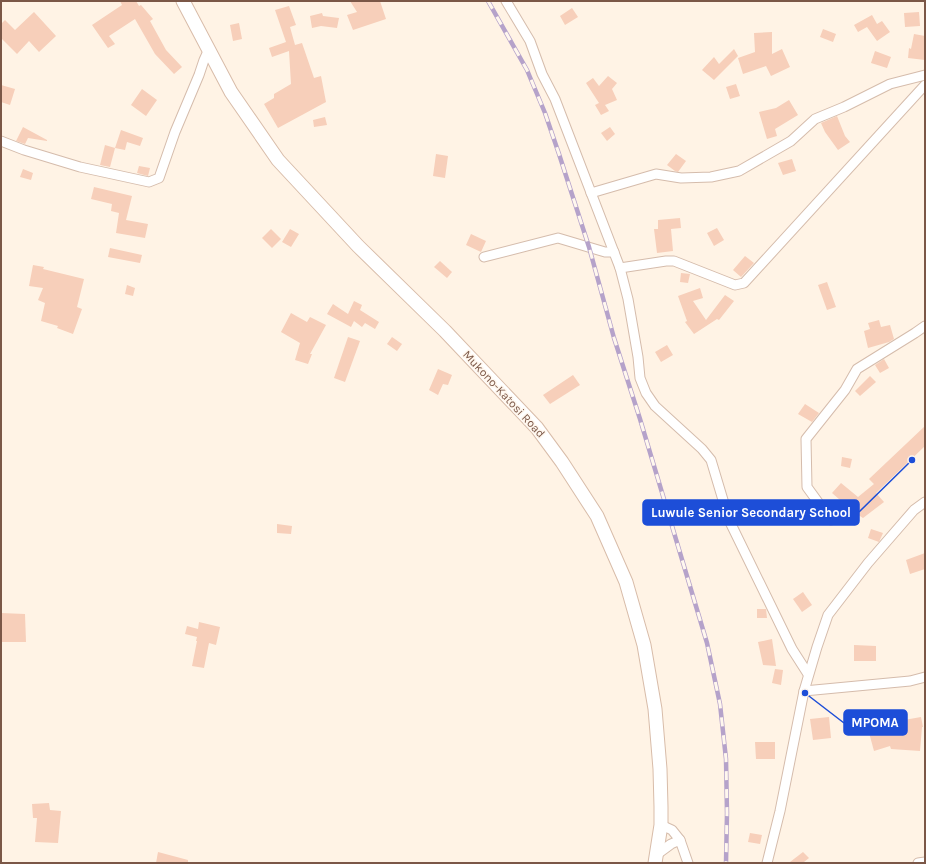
<svg xmlns="http://www.w3.org/2000/svg" width="926" height="864" viewBox="0 0 926 864" font-family="Karla,sans-serif">
<style>
.building{fill:#f7cfba}
.lines{fill:none;stroke-linecap:round;stroke-linejoin:round}
.minor-casing{stroke:#d5bcac;stroke-width:11}
.secondary-casing{stroke:#d8bca9;stroke-width:15}
.minor{stroke:#fff;stroke-width:9}
.secondary{stroke:#fff;stroke-width:13}
.rail-casing{stroke:#b5a2ca;stroke-width:4.5}
.rail{stroke:#fff7ee;stroke-width:3;stroke-dasharray:9;stroke-linecap:butt}
.labels{text-anchor:middle;dominant-baseline:central;stroke-width:3;stroke-linejoin:round;paint-order:stroke}
.street-label{font-size:12px;fill:#7b5747;stroke:#fff7ee}
.leader{fill:none;stroke:#1d4ed8;stroke-width:1.5}
.callout-dot{fill:#1d4ed8;stroke:#fff7ee;stroke-width:1.5}
.callout{fill:#1d4ed8;stroke:#1d4ed8;stroke-width:1.5}
.callout-label{font-size:13px;text-anchor:middle;font-weight:bold;fill:#fff}
</style>
<rect width="100%" height="100%" fill="#fff3e5"/>
<!-- building -->
<g class="building">
<path d="M120,1h16l3,5 2,-1 12,14 -3,2 16,29 16,17 -8,7 -19,-20 -20,-35 -26,17 6,8 -7,4 -16,-23 30,-20z"/>
<path d="M350,1h30l6,18 -33,11 -6,-15 10,-3z"/>
<path d="M289,6l7,19 -6,2 5,18 7,-2 12,35 7,-2 5,26 -48,26 -14,-24 10,-6v-4l17,-10 -2,-33 -17,6 -3,-9 17,-6 -11,-32z"/>
<path d="M572,8l6,9 -13,8 -5,-9z"/>
<path d="M34,12l22,24 -17,16 -10,-11 -12,13 -16,-16v-14l4,-4 10,10z"/>
<path d="M919,12l1,14 -15,1 -1,-14z"/>
<path d="M322,13l1,3 16,2 -2,10 -16,-2 -9,2 -2,-12z"/>
<path d="M872,15l5,9 5,-3 8,11 -13,9 -10,-14 -9,5 -4,-7z"/>
<path d="M239,23l3,16 -9,2 -3,-16z"/>
<path d="M823,29l13,5 -3,8 -13,-5z"/>
<path d="M772,32v22l10,-5 8,18 -19,9 -5,-10 -23,8 -5,-16 17,-6 -1,-19z"/>
<path d="M914,34l11,2v24l-17,-2 1,-10 2,1z"/>
<path d="M734,49l4,7 -24,24 -12,-10 12,-13 5,7z"/>
<path d="M875,51l16,6 -4,11 -16,-5z"/>
<path d="M608,76l9,7 -5,6 5,11 -12,5 4,6 -8,4 -6,-10 4,-2 -13,-20 7,-5 6,8z"/>
<path d="M736,84l4,12 -10,3 -4,-12z"/>
<path d="M1,85l14,4 -5,16 -9,-3z"/>
<path d="M142,89l15,11 -11,16 -15,-11z"/>
<path d="M789,100l9,15 -23,14 2,7 -10,3 -8,-27 17,-4z"/>
<path d="M837,116l8,20 5,6 -12,8 -13,-18 -4,-9z"/>
<path d="M325,117l2,8 -13,2 -1,-7z"/>
<path d="M23,127l24,13v1l-19,-3 -3,6 -9,-3z"/>
<path d="M610,127l5,7 -8,7 -6,-8z"/>
<path d="M121,130l22,8 -3,8 -13,-4 -2,8 -10,-2z"/>
<path d="M105,145l10,3 -5,19 -10,-2z"/>
<path d="M436,154l12,2 -3,22 -12,-2z"/>
<path d="M676,154l10,7 -8,11 -3,-1 -8,-6z"/>
<path d="M792,159l4,12 -13,4 -5,-12z"/>
<path d="M139,166l11,2 -2,8 -11,-3z"/>
<path d="M23,169l10,4 -2,7 -11,-3z"/>
<path d="M94,187l38,9 -6,24 22,4 -3,14 -29,-5 3,-20 -8,-2 1,-7 -21,-5z"/>
<path d="M680,218l1,10 -10,1 2,22 -16,2 -3,-24h4v-9z"/>
<path d="M717,228l7,12 -10,6 -7,-13z"/>
<path d="M271,229l10,10 -9,9 -10,-10z"/>
<path d="M290,229l9,5 -8,13 -9,-5z"/>
<path d="M471,234l15,7 -5,11 -15,-7z"/>
<path d="M110,248l32,7 -2,8 -32,-6z"/>
<path d="M745,256l9,7 -13,14 -8,-7z"/>
<path d="M440,261l12,11 -5,6 -13,-11z"/>
<path d="M33,265l11,2 -1,2 41,10 -7,28 5,2 -9,25 -16,-6 1,-2 -17,-5 4,-18 -7,-3 5,-12 -14,-2z"/>
<path d="M681,273l9,1 -2,9 -8,-1z"/>
<path d="M827,282l9,25 -9,3 -9,-25z"/>
<path d="M127,285l8,3 -2,8 -8,-2z"/>
<path d="M700,288l3,10 -10,3 13,19 19,-25 9,6 -15,19 -2,-1 -23,15 -9,-12 2,-1 -9,-25z"/>
<path d="M354,301l8,4 -2,5 19,12 -4,7 -10,-6 -3,4 -8,-6 -3,6 -24,-13 6,-10 15,10z"/>
<path d="M291,313l16,9 3,-5 16,8 -16,29h2l-4,10 -13,-4 5,-17 -19,-11z"/>
<path d="M879,320l2,7 9,-2 4,14 -5,3 -21,6 -4,-17 6,-2 -2,-6z"/>
<path d="M348,337l12,4 -15,41 -11,-4z"/>
<path d="M392,337l10,7 -5,7 -10,-7z"/>
<path d="M667,345l6,10 -12,7 -6,-10z"/>
<path d="M884,359l5,9 -9,5 -5,-8z"/>
<path d="M438,369l14,6 -4,10 -5,-1 -5,11 -9,-5z"/>
<path d="M573,375l7,10 -30,19 -7,-9z"/>
<path d="M870,376l6,6 -16,14 -5,-5z"/>
<path d="M805,404l14,9 -7,9 -14,-8z"/>
<path d="M925,426v20l-49,47 8,9 -21,16 -17,-11 1,-1 -15,-13 9,-10 17,14 16,-13 -5,-5z"/>
<path d="M842,457l10,2 -2,9 -9,-2z"/>
<path d="M277,524l15,2 -1,8 -14,-1z"/>
<path d="M871,529l12,4 -4,9 -11,-4z"/>
<path d="M925,553v16l-15,5 -4,-14z"/>
<path d="M803,592l9,13 -10,7 -9,-13z"/>
<path d="M757,609h9l1,9h-10z"/>
<path d="M1,613l24,1 1,28h-25z"/>
<path d="M199,622l21,5 -4,18 -7,-2 -5,25 -12,-2 5,-25h-1l1,-4 -12,-3 2,-8 11,3z"/>
<path d="M772,639l4,27 -13,-1 -5,-23z"/>
<path d="M854,645l22,1v15h-22z"/>
<path d="M775,669l8,1 -2,15 -9,-2z"/>
<path d="M829,717l2,21 -18,2 -3,-21z"/>
<path d="M921,717l2,10h-1l-2,24 -29,-2 -1,-3 -16,5 -6,-22 19,-6z"/>
<path d="M755,742h20v17h-19z"/>
<path d="M49,803l1,7 11,1 -3,32 -23,-1 2,-24h-4l-1,-14z"/>
<path d="M750,833l12,2 -2,9 -12,-2z"/>
<path d="M158,852l30,8v3h-32z"/>
<path d="M803,852l6,6 -5,4h-14z"/>
</g>
<g class="lines">
<defs>
<g id="minor">
<path d="M506,1l24,40 12,33 13,25 65,169 8,31 10,58 2,21 6,15 9,13 47,43 9,11 18,60 63,129 16,25"/>
<path d="M1,141l23,9 56,17 69,15 10,-4 16,-46 24,-57 5,-15 5,-11"/>
<path d="M591,193l65,-19 25,4 30,-1 28,-6 52,-30 24,-22 29,-12 46,-23 35,-9"/>
<path d="M484,257l74,-19 47,14h9"/>
<path d="M620,268l46,-7h8l61,24 9,-2 181,-198"/>
<path d="M831,520l-24,-33 -1,-48 39,-49 12,-21 58,-36 10,-7"/>
<path d="M804,691l106,-10 15,-4"/>
<path d="M661,825l11,5 8,10"/>
<path d="M656,855l15,-11 9,-4 8,23"/>
<path d="M767,863l13,-52 24,-120 13,-44 11,-32 40,-52 46,-53 11,-8"/>
<path d="M918,863l7,-1"/>
</g>
<path id="secondary" d="M183,1l48,91 47,68 80,86 87,85 92,97 25,34 35,54 29,66 18,63 11,64 5,60 1,38v18l-6,38"/>
</defs>
<!-- minor casing -->
<use href="#minor" class="minor-casing"/>
<!-- secondary casing -->
<use href="#secondary" class="secondary-casing"/>
<!-- minor -->
<use href="#minor" class="minor"/>
<!-- secondary -->
<use href="#secondary" class="secondary"/>
<defs>
<path id="rail" d="M488,1l39,69 18,43 14,41 30,93 25,91 26,81 67,224 13,61 6,55 1,54 -1,50"/>
</defs>
<!-- rail casing -->
<use href="#rail" class="rail-casing"/>
<!-- rail -->
<use href="#rail" class="rail"/>
</g>
<g class="labels">
<!-- street labels -->
<g class="street-label">
<text transform="translate(504 394) rotate(47)">Mukono-Katosi Road</text>
</g>
</g>
<!-- callouts -->
<path class="leader" d="M912 460L859 512M805 693L844 723"/>
<g class="callout-dot">
<circle cx="912" cy="460" r="4"/>
<circle cx="805" cy="693" r="4"/>
</g>
<g class="callout">
<rect x="643" y="500" width="216" height="25" rx="4"/>
<rect x="844" y="710" width="63" height="25" rx="4"/>
</g>
<g class="callout-label">
<text x="751" y="517">Luwule Senior Secondary School</text>
<text x="875" y="727">MPOMA</text>
</g>
<!-- border -->
<rect width="926" height="864" fill="none" stroke="#7b5747" stroke-width="4"/>
</svg>
